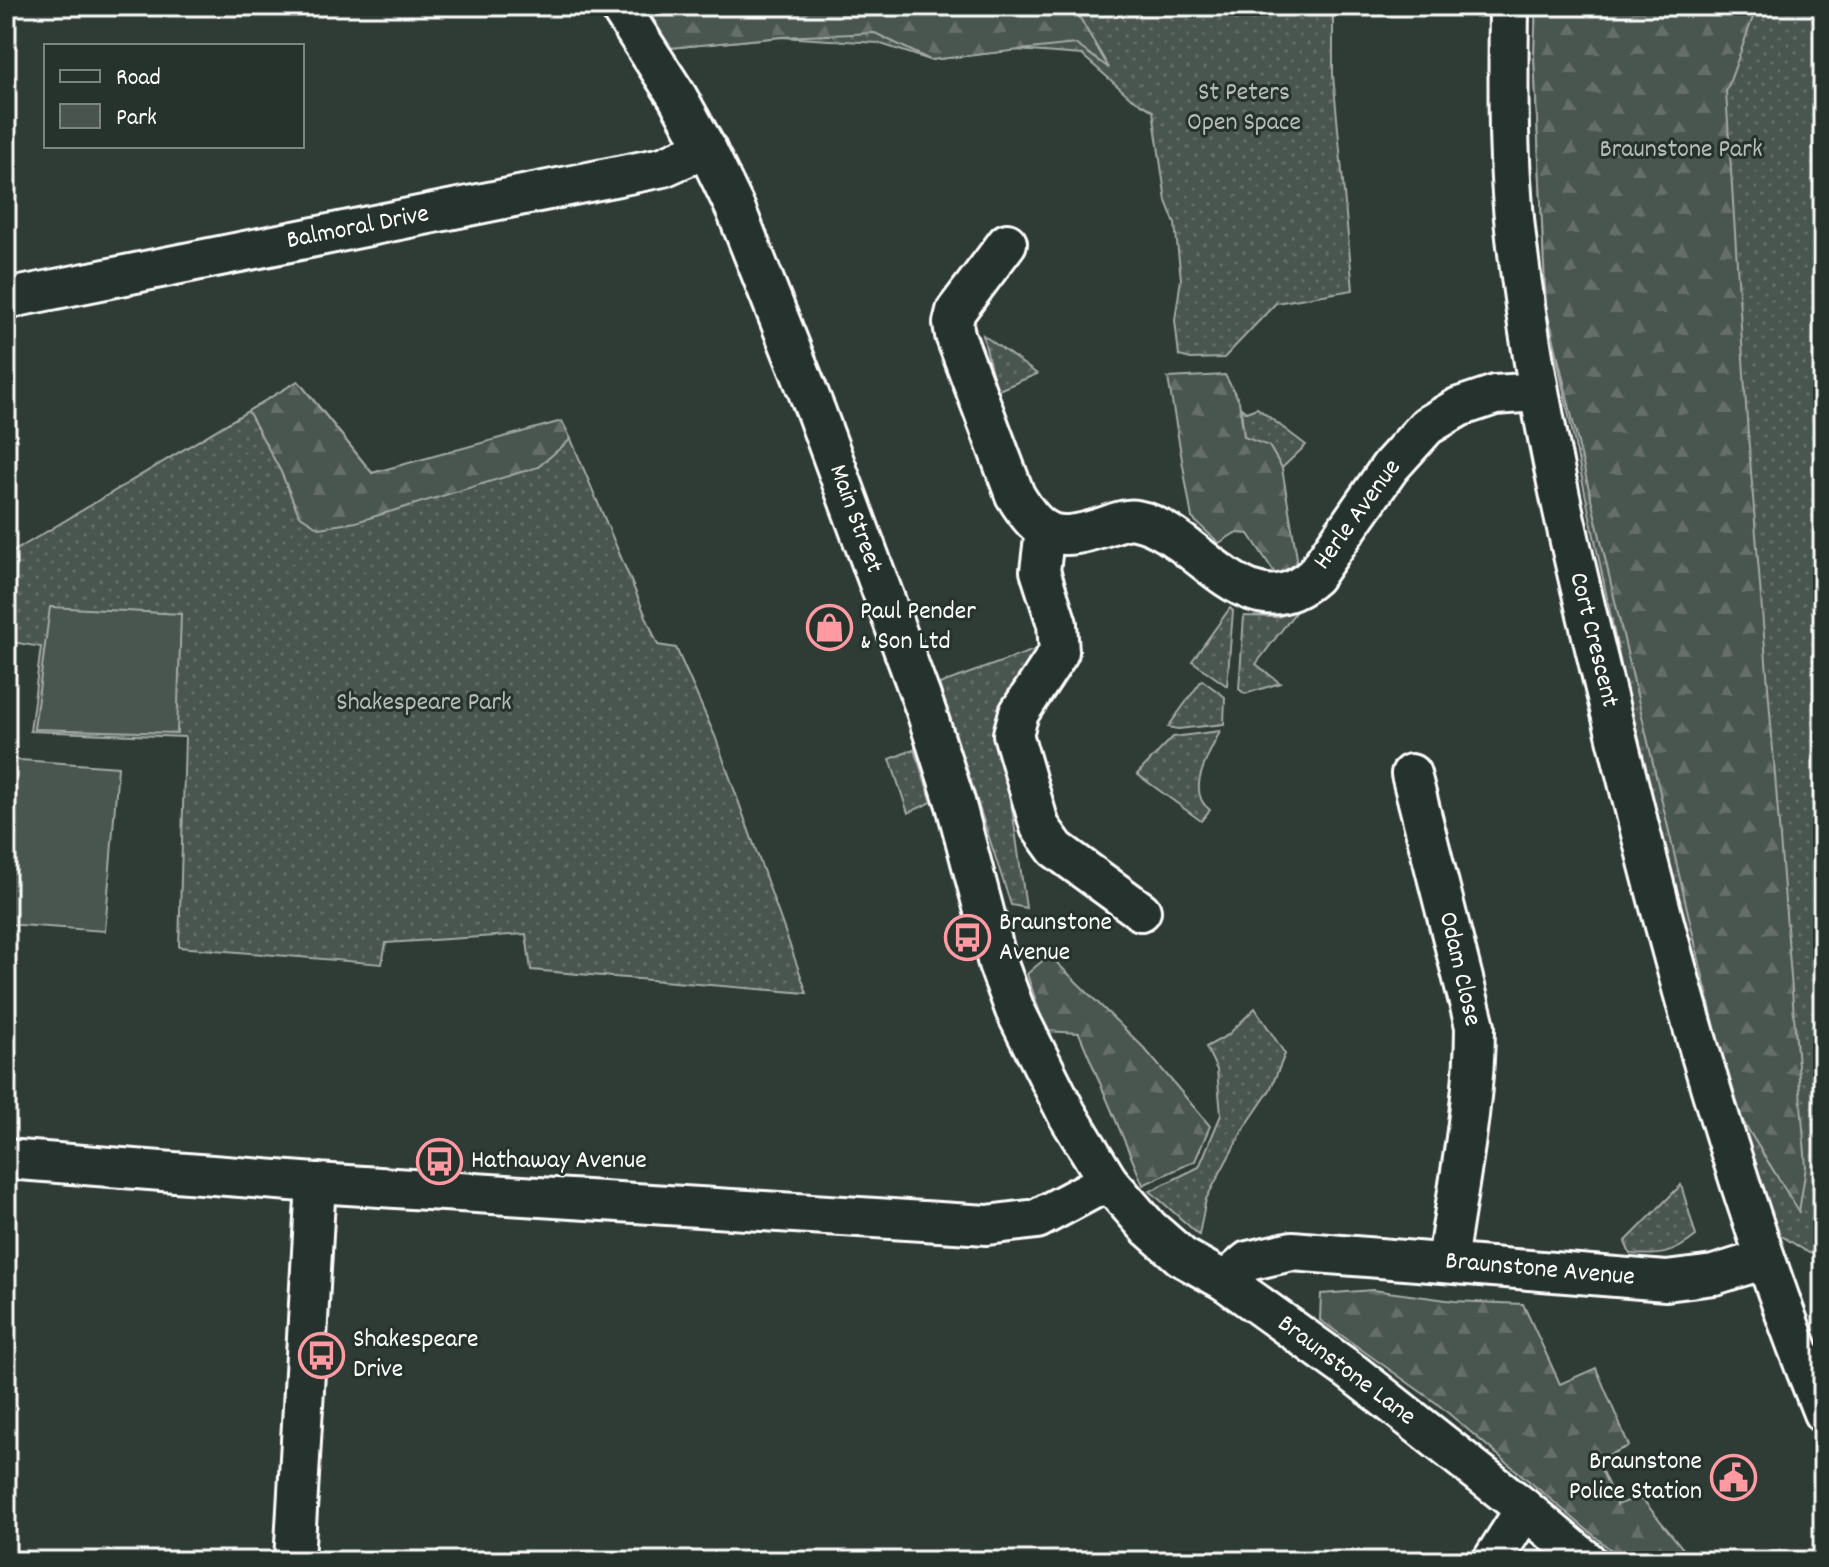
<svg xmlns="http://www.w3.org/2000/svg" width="1829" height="1567" viewBox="0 0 1829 1567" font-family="Dekko,sans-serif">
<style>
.green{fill:url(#green-dots);stroke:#a4aaa7;stroke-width:2}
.forest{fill:url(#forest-firs);stroke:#a4aaa7;stroke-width:2}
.pitch{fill:#4a544f;stroke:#a4aaa7;stroke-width:2}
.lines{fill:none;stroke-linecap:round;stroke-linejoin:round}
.minor-casing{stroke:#fff;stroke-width:44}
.minor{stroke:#26332d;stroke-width:38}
.labels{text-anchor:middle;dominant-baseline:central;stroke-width:6;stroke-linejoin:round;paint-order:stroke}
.park-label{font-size:26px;fill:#b7bbb9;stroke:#26332d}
.street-label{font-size:26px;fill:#fff;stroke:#26332d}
.poi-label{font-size:26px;fill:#fff;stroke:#26332d;text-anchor:start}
</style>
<defs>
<pattern id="green-dots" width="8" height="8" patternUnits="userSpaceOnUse" patternTransform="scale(2)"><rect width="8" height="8" fill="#4a544f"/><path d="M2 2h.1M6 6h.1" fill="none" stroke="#656e69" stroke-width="1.8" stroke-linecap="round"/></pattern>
<pattern id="forest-firs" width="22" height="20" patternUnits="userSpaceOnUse" patternTransform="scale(2)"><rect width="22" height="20" fill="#4a544f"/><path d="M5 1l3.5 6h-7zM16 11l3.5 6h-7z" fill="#656e69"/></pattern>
</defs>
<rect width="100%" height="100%" fill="#2f3b35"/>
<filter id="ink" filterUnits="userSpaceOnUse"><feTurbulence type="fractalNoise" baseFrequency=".0125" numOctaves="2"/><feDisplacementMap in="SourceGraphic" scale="16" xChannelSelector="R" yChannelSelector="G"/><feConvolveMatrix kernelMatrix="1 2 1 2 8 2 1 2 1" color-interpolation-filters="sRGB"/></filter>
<g filter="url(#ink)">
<!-- green -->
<g class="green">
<path d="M641,6h692v69l20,215 -77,13 -52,55 -33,1 -12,-3 -4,-36 6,-41 -6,-55 -9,-23 -13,-90 -23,-14 -48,-42 -66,-5 -86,10 -52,-17 -97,-6 -111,11z"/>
<path d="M1536,6h287v1249l-14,-2 -32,-20 -44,-128 -98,-373 -89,-426 -12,-250z"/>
<path d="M983,335l54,39 -41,17z"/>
<path d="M298,381l74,92 188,-46 11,12 87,206 18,3 39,88 92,257 -276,-23 -5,-36 -140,9 -4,21 -203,-17 6,-210 -155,-6 11,-84 -35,-6v-85z"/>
<path d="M1241,408l5,4 11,-4 49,37 -24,23 -13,-22 -25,-8z"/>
<path d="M1230,608l3,3 -6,75 -35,-25z"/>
<path d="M1297,610l-41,54 24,19 -35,11 -6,-5 5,-73 34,1z"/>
<path d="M1040,648l-37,54 -2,28 25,178 -15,-3 -72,-221z"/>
<path d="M1202,680l23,17 -1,27 -46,5 -10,-2z"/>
<path d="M1220,731c-10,23 -36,60 -10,79l-9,11 -64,-47 36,-37z"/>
<path d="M914,749l18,53 -24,11 -18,-54z"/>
<path d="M1255,1008l30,46 -15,36 -27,40 -37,69 -7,36 -49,-44 49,-24 22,-52 -4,-45 -11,-23 22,-12z"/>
<path d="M1681,1185l15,51c-24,19 -36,20 -66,18l-5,-12z"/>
</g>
<!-- forest -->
<g class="forest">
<path d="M646,6h427l36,62 -34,-24 -145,16 -55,-27 -94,4 -111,11z"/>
<path d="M1536,6h221l-31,86 21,329 59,746 -7,45 -66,-107 -187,-799 -12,-250z"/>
<path d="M1225,375l14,26 5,36 25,9 13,22 15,90 -2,14 -17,6 -29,-44 -14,-1 -16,10 -27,-25 -24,-140z"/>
<path d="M298,381l74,92 190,-52 9,18 -33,28 -182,55 -37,6 -20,-13 -18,-43 -33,-61z"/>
<path d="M1049,955l95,93 66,78 -15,35 -52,24 -64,-152 -33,-2 -19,-57z"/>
<path d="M1373,1290l81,11 69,3 37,80 36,-16 33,78 -32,14 20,45 19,-7 8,3 49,60h-69l-189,-159 -115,-82 1,-26z"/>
</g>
<!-- pitch -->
<g class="pitch">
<path d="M50,607l131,7 -4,119 -143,-4z"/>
<path d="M6,759l112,8 -13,164 -99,-7z"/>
</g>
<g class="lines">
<defs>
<g id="minor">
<path d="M619,6l58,90 29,52 30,62 80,202 110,299 30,94 42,159 17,46 52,104 41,67 41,47 33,29 43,24 128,92 172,136 62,52"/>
<path d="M1509,6c-1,82 -2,166 9,247 21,174 64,343 106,513 54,219 115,438 199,647"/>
<path d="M1007,243l-51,68 -3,12 2,12 60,160c27,45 43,47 91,31 9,-3 21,-8 30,-6 61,11 111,116 178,56l76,-109 37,-41 32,-19 36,-12 43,-3"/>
<path d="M6,299l657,-132 43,-19"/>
<path d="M1045,530l-5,41 17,53 2,28 -40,61 -6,21 27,93 16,22 85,62"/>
<path d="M1411,774l64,252c0,79 -17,158 -28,236"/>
<path d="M6,1159l310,24 671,42 50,-6 71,-38"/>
<path d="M1225,1281l23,-20 44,-10 374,30 48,-6 51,-16"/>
<path d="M294,1561l22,-378"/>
<path d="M1492,1561l33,-52"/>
</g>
</defs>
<!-- minor casing -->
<use href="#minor" class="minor-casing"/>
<!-- minor -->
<use href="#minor" class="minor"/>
</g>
</g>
<!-- icons -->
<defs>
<symbol id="shop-ring" viewBox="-11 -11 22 22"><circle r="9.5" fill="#26332d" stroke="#ff9aa2" stroke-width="1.5"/><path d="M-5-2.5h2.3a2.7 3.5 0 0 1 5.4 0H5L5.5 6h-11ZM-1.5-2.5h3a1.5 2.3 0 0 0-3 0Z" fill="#ff9aa2"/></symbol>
<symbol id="bus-ring" viewBox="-11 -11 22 22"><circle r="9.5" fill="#26332d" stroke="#ff9aa2" stroke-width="1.5"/><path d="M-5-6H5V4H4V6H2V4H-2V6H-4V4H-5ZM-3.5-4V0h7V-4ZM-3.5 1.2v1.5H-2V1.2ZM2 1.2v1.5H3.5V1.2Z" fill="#ff9aa2"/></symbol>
<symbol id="civic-ring" viewBox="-11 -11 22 22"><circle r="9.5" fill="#26332d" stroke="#ff9aa2" stroke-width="1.5"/><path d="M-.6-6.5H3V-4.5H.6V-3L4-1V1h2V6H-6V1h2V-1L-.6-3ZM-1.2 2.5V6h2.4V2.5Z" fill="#ff9aa2"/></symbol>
</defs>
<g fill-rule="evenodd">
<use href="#shop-ring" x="804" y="602" width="51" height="51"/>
<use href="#bus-ring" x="942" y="912" width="51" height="51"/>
<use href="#bus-ring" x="414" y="1136" width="51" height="51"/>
<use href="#bus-ring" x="296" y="1330" width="51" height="51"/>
<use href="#civic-ring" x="1708" y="1452" width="51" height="51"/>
</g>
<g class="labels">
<!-- park labels -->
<g class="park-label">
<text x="1244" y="93">St Peters<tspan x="1244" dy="30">Open Space</tspan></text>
<text x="1681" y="150">Braunstone Park</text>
<text x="424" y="703">Shakespeare Park</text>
</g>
<!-- street labels -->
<g class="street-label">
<text transform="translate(358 228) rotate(-11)">Balmoral Drive</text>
<text transform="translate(1358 515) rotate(-54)">Herle Avenue</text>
<text transform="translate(855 519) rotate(70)">Main Street</text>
<text transform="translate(1593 640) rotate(76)">Cort Crescent</text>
<text transform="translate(1459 969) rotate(77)">Odam Close</text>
<text transform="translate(1540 1270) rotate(5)">Braunstone Avenue</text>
<text transform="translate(1346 1371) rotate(37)">Braunstone Lane</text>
</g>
<!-- poi labels -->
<g class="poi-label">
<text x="860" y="612">Paul Pender<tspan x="860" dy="30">&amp; Son Ltd</tspan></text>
<text x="999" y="923">Braunstone<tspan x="999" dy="30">Avenue</tspan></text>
<text x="471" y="1161">Hathaway Avenue</text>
<text x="353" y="1340">Shakespeare<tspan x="353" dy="30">Drive</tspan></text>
<text x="1702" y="1462" text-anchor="end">Braunstone<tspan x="1702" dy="30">Police Station</tspan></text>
</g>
</g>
<!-- margin -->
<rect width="1829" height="1567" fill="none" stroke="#26332d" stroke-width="32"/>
<rect x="16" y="16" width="1797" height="1535" fill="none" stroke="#fff" stroke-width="3" filter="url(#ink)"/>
<!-- legend -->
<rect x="44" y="44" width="260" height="104" fill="#26332d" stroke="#7d8581" stroke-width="2"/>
<rect x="60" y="70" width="40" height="12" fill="#26332d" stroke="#7d8581" stroke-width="2"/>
<text x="116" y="84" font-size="24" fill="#ffffff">Road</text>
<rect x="60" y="104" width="40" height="24" fill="#4a544f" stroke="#7d8581" stroke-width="2"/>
<text x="116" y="124" font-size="24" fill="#ffffff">Park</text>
</svg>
